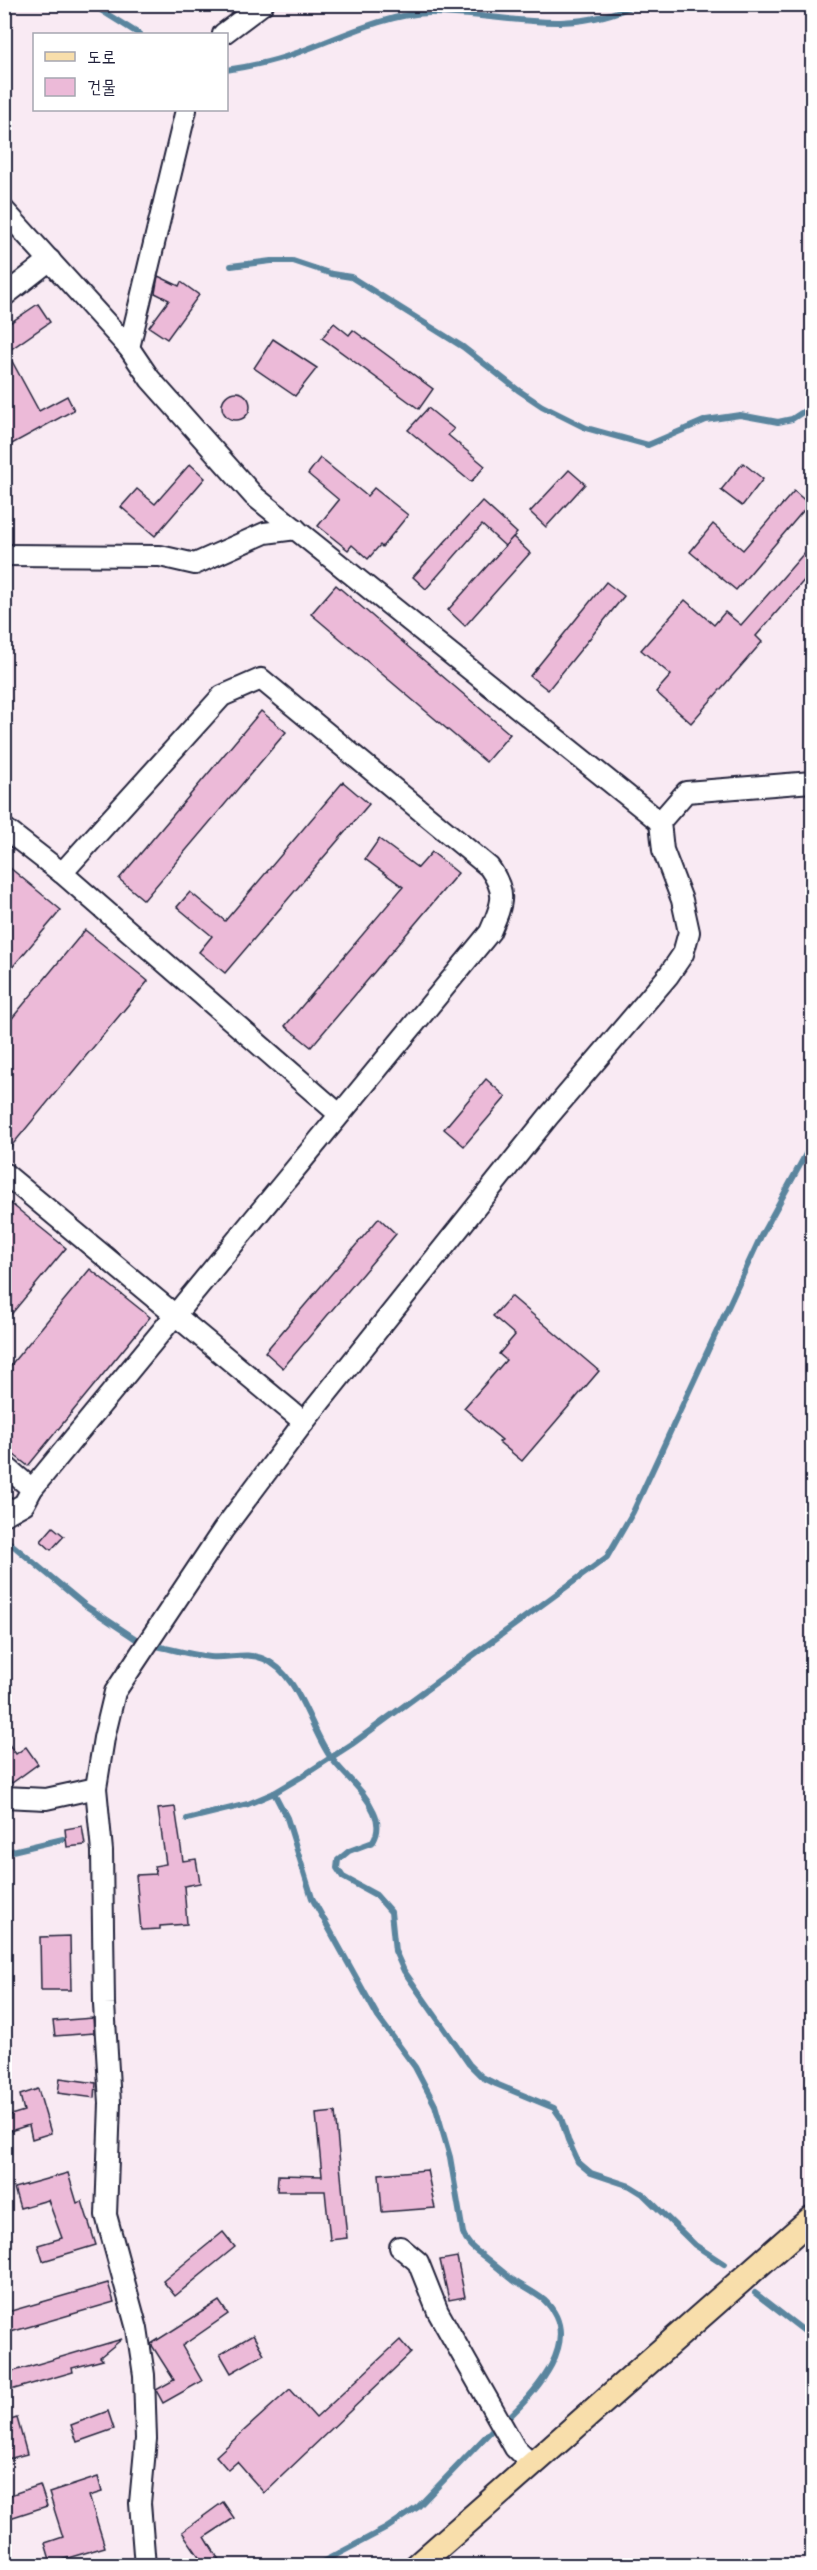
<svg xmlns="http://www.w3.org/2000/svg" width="817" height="2570" viewBox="0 0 817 2570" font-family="Pangolin,'Poor Story',sans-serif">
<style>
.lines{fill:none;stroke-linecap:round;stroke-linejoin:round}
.stream{stroke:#5a859e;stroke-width:6}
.building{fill:#ecbad8;stroke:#22223b;stroke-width:1.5}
.minor-casing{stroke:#22223b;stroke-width:24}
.major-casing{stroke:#22223b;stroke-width:28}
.minor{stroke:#fff;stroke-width:20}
.major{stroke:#f8deab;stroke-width:24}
</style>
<rect width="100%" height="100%" fill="#f9eaf3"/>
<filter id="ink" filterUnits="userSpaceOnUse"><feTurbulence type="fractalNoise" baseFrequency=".0167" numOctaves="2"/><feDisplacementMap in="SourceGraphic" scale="12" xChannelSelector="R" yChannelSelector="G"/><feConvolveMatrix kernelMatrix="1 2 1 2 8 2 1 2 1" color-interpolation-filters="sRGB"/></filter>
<g filter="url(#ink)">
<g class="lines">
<!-- stream -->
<g class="stream">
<path d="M91,4l48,30"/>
<path d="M226,70c20,-3 40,-7 59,-13 44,-14 96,-43 144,-44 72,-1 136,26 207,-9"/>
<path d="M231,266l40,-5h22l39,13 19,3 112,70 55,43 24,16 44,22 62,17 58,-25 34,-5 38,7 14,-3 20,-13"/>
<path d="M4,1538l82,68 53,35"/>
<path d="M157,1646c18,4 35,9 53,11 19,2 36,-6 54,2 34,14 45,66 65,96 14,20 35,34 45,57 5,11 5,20 -1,30l-24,9 -11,9 -1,8 6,9 33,18 15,17 4,39 9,20 65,93 13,13 14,7 58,24 7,10 7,22 10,22 13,11 39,13 13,8 52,51 29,19"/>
<path d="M274,1793l13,25 25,80 66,119 37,50 20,38 15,52 13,76c5,14 13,17 24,26 9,7 17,14 26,21 10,7 21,12 31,20 42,39 -9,93 -39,121"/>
<path d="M187,1819l61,-15 26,-11 27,-16 51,-33 255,-187 26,-45 128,-276 51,-93"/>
<path d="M4,1853l59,-14"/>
<path d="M755,2293l57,44"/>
<path d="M315,2566l70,-37 33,-22 75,-78"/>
</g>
</g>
<!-- building -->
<g class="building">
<path d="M158,276l21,10 2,-4 18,13 -32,44 -18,-12 20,-27 -14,-7z"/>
<path d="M38,304l12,18 -43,30 32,59 28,-15 7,14 -64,35 -6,-11v-107z"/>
<path d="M334,323l15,12 4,-5 80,59 -14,20 -97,-71z"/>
<path d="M273,339l44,29 -22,28 -41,-28z"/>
<circle cx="236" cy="406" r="14"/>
<path d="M428,408l26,21 -6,6 37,31 -14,16 -63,-52z"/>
<path d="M320,458l47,38 7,-8 34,27 -26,32 -2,-2 -12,14 -16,-14 -4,5 -30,-24 21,-26 -31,-26z"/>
<path d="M743,463l20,16 -21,27 -21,-16z"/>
<path d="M190,464l15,14 -50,58 -34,-29 16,-18 18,15z"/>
<path d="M569,470l16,14 -39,43 -16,-15z"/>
<path d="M794,491l15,13 -73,86 -46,-38 23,-28 30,26z"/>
<path d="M482,501l35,32 -12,13 -23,-21 -56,64 -13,-12z"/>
<path d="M513,537l17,16 -65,73 -17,-16z"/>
<path d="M813,543v27l-57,66 6,6 -71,81 -35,-31 15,-17 -30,-25 44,-50 29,25 11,-13 16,13z"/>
<path d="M606,582l18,14 -76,94 -18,-14z"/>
<path d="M336,585l174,149 -24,28 -175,-148z"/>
<path d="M261,711l25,21 -142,168 -25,-21z"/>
<path d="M343,782l26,22 -144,169 -26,-21 13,-16 -35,-29 13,-15 35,29z"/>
<path d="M379,839l39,29 14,-16 26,21 -147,174 -26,-21 118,-139 -38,-28z"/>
<path d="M4,863l57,47 -57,67z"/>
<path d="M85,930l63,51 -144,174v-127z"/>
<path d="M486,1079l20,18 -42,49 -20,-17z"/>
<path d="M4,1198l62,50 -62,75z"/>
<path d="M379,1218l17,16 -113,134 -18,-16z"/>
<path d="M90,1269l60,48 -122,149 -24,-19v-74z"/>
<path d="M511,1296l88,75 -77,90 -23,-19 3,-2 -38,-32 42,-48 -7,-6 16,-19 -22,-19z"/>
<path d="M53,1527l11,9 -13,14 -10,-9z"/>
<path d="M4,1738l12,16 10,-7 12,17 -26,19 -8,-10z"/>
<path d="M175,1807l8,54 13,-2 4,24 -16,3 3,38 -27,2v3l-19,1 -5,-55 20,-1 -2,-8 12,-2 -8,-55z"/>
<path d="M82,1826l3,19 -18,2 -2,-18z"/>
<path d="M70,1936l1,54h-30l-1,-53z"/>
<path d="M93,2018l1,15 -39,3 -2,-15z"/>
<path d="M60,2078l36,5 -1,15 -37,-5z"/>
<path d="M38,2089l13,44 -19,6 -3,-14 -25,8v-16l20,-6 -4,-16z"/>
<path d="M335,2112l12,126 -17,2 -5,-49h-48l1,-16 44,1 -6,-62z"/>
<path d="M427,2170l8,38 -53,4 -3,-38z"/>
<path d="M68,2173l9,30 5,-2 14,44 -53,16 -5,-16 24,-7 -14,-38 -28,8 -6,-20z"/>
<path d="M223,2232l12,15 -60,49 -12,-15z"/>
<path d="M457,2257l8,40 -16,3 -9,-40z"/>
<path d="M108,2283l6,19 -110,32v-21z"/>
<path d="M219,2301l9,13 -46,32 20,35 -39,22 -7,-13 18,-10 -23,-36z"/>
<path d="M253,2335l11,19 -33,19 -11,-19z"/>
<path d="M122,2339l-22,18 3,3 -31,8 1,4 -69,20v-18z"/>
<path d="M400,2340l11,13 -147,140 -27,-31 -9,8 -12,-14 74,-67 26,29z"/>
<path d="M108,2411l6,18 -37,13 -6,-17z"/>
<path d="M17,2418l10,36 -23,6v-38z"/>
<path d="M98,2477l4,15 -13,4 16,51 -54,16 -6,-20 18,-6 -14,-44z"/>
<path d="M40,2485l7,21 -43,14v-23z"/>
<path d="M223,2502l11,16 -29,19 17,28h-17l-23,-33z"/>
</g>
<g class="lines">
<defs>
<g id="minor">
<path d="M223,34l40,-30"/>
<path d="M4,210l125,138 21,31 104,117 406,326"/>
<path d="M4,296l46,-36"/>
<path d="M129,348l57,-238"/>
<path d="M4,555l156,1 35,8 70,-31 31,-4"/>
<path d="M4,828l58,45 277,241"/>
<path d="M4,1173l300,249"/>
<path d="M4,1465l28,24"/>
<path d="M4,1515l20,-11 8,-15 458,-557c12,-28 18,-38 -1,-65l-228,-188 -39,17 -160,177"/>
<path d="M4,1797l42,2 50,-11"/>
<path d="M400,2247l18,15 20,50 77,136 17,17"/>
<path d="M145,2566l-5,-63 6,-64 -2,-64 -7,-46 -31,-114 4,-112 -6,-99 -2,-153 -6,-63 8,-50 11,-46 108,-162 81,-108 244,-305 120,-141 15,-22 6,-22 -7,-32 -19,-50 -3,-28 26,-30 126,-10"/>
</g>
<path id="major" d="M417,2566l395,-348"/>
</defs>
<!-- minor casing -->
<use href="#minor" class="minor-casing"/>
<!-- major casing -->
<use href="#major" class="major-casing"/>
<!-- minor -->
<use href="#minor" class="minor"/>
<!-- major -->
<use href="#major" class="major"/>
</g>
</g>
<!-- margin -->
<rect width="817" height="2570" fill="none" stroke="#fff" stroke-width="24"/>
<rect x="12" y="12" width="793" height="2546" fill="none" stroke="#22223b" stroke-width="2" filter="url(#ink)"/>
<!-- legend -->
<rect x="33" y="33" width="195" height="78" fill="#ffffff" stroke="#a7a7b1" stroke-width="1.5"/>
<rect x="45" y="52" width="30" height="9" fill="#f8deab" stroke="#a7a7b1" stroke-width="1.5"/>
<text x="87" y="63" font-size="18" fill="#22223b">도로</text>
<rect x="45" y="78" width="30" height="18" fill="#ecbad8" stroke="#a7a7b1" stroke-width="1.5"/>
<text x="87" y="93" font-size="18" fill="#22223b">건물</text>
</svg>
